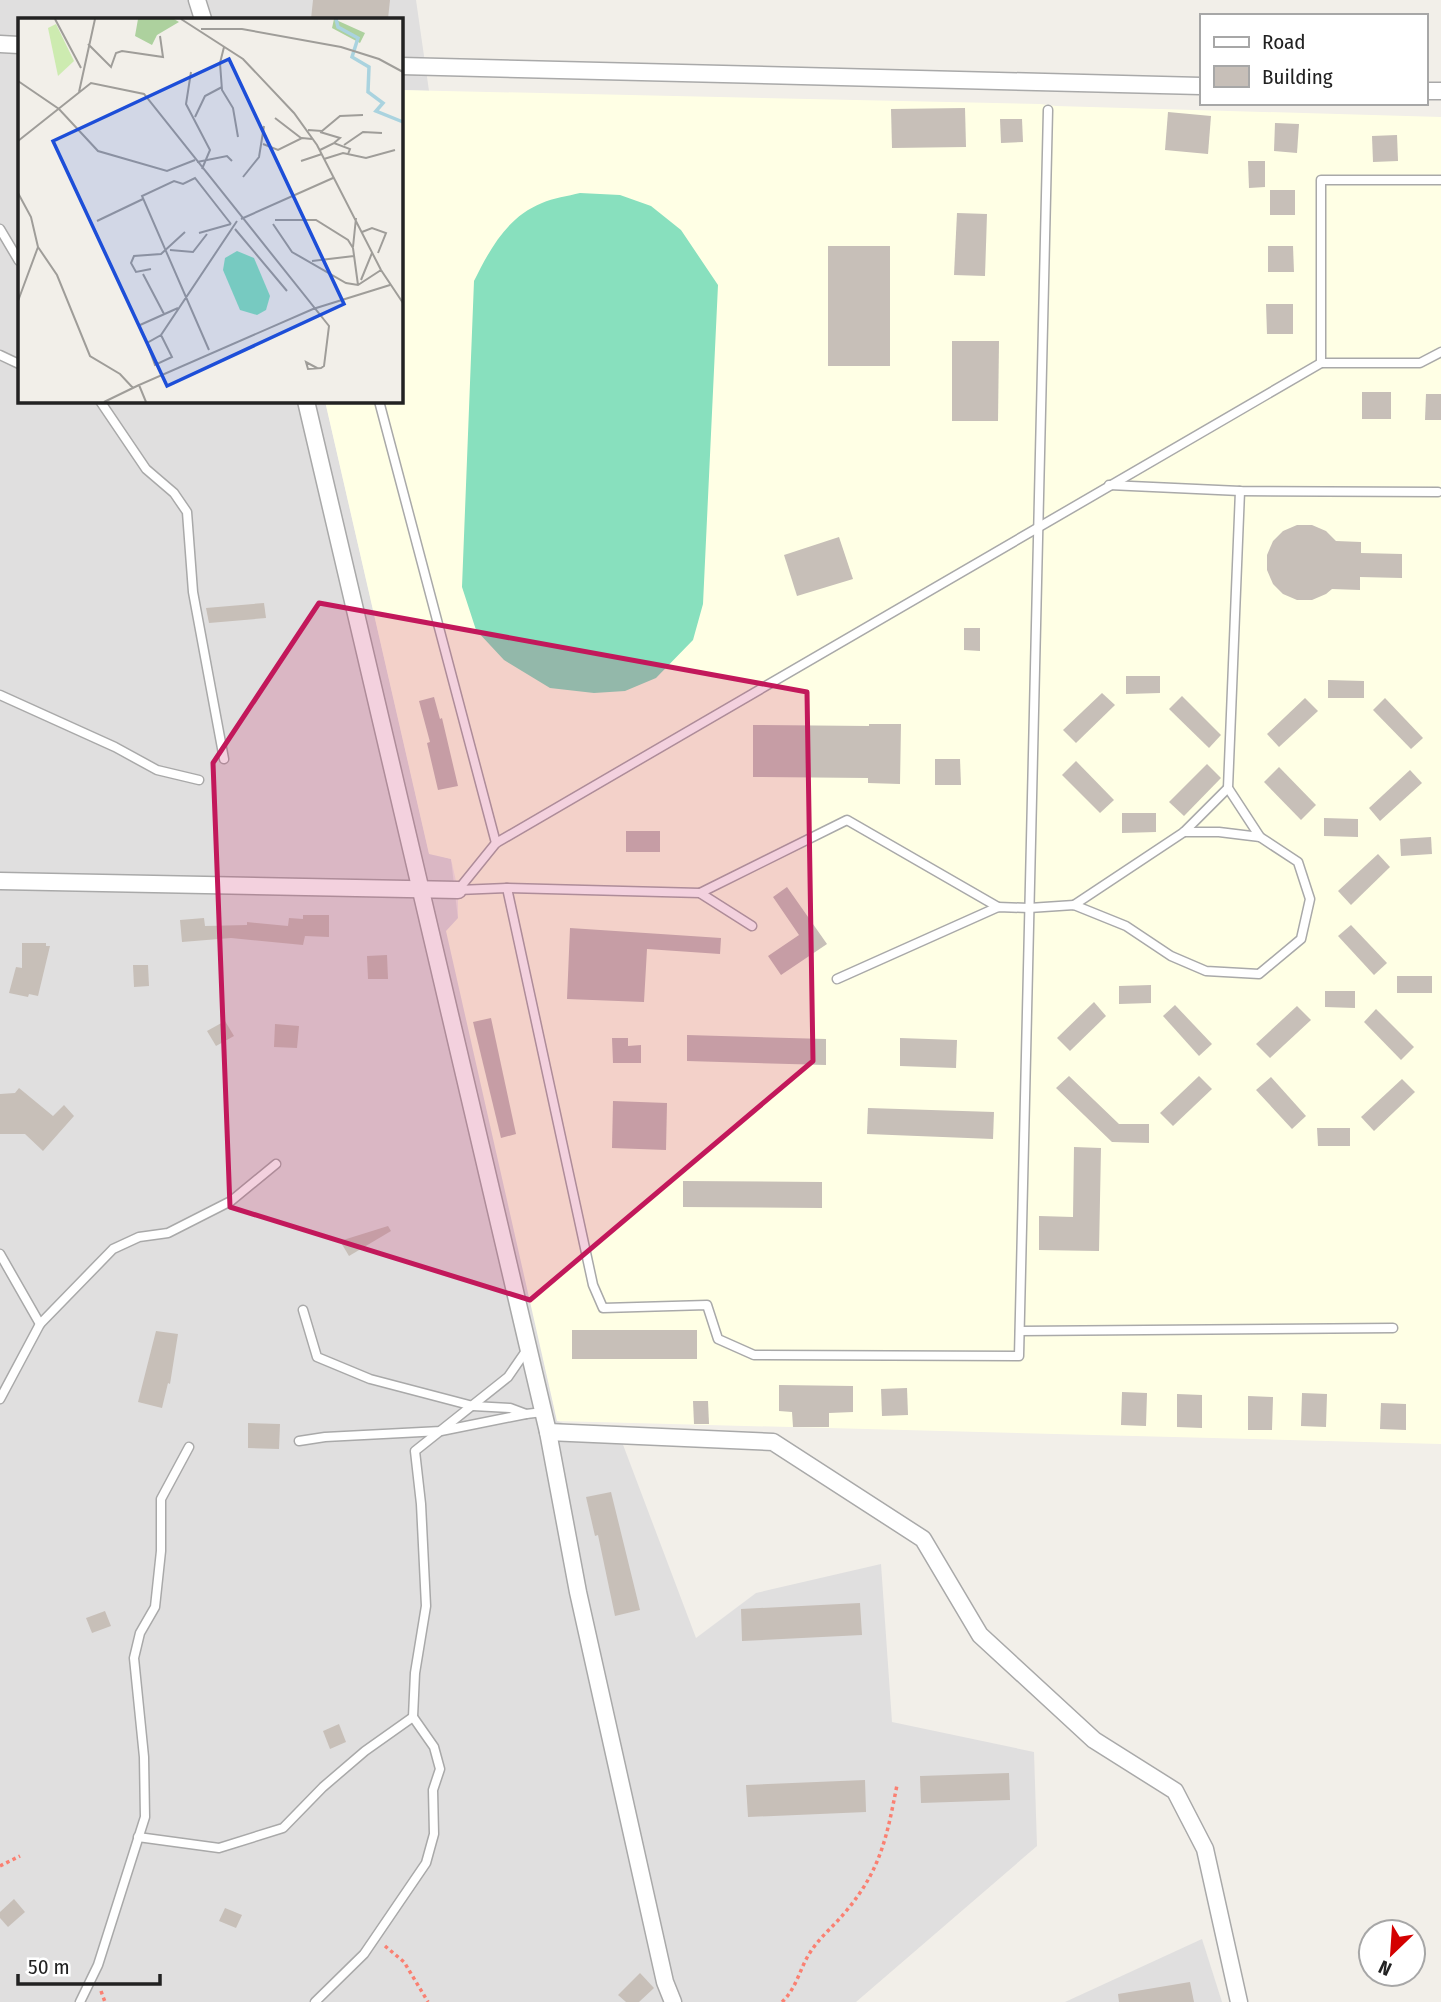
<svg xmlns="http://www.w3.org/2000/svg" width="1441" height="2002" viewBox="0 0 1441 2002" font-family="'Fira Sans Condensed',sans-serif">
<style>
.residential{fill:#e0dfdf}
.education{fill:#ffffe5}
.pitch{fill:#88e0be}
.building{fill:#c7bfb8}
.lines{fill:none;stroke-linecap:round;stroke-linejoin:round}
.lane-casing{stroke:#a9a9a9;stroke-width:11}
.street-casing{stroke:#a9a9a9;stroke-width:19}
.path{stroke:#fa8072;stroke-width:3.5;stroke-dasharray:3.5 3.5;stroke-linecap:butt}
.lane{stroke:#fff;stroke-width:8}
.street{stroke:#fff;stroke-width:16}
.marked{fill:#c2185b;fill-opacity:0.2;stroke:#c2185b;stroke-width:5;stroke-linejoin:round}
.inset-river{fill:none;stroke:#aad3df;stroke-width:3.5}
.inset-road{fill:none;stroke:#9f9d99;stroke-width:2}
.view{fill:#1d4ed8;fill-opacity:0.15;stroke:#1d4ed8;stroke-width:3.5}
.inset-edge{fill:none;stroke:#222;stroke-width:3.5}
</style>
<rect width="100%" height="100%" fill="#f2efe9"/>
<!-- residential -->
<g class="residential">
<path d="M0,0h416l13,91 -28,-1v-71h-382v382h306l104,452 22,6 7,60 99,502 65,21 74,196 60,-45 125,-29 11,158 142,30 3,94 -181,156h-856z"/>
<path d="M1202,1939l20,63h-157z"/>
</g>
<!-- education -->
<path class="education" d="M401,90l639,14 16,2 385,11v1327l-884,-23 -111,-490 12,-13v-28l-7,-31 -22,-5 -104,-453h76z"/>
<!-- pitch -->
<path class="pitch" d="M580,193l40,2 31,11 30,24 37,55 -15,319 -10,36 -37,38 -31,13 -31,2 -44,-5 -46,-28 -28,-30 -14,-43 12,-306c16,-32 33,-64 68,-78 11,-5 26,-7 38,-10z"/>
<!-- building -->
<g class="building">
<path d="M313,0h77l-2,19h-77z"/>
<path d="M965,108l1,39 -74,1 -1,-39z"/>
<path d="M1168,112l43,4 -3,38 -43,-4z"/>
<path d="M1000,119h22l1,23 -22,1z"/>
<path d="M1275,123l24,1 -2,29 -23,-2z"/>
<path d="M1397,135l1,26 -25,1 -1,-26z"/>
<path d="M1248,161h17v26l-16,1z"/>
<rect x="1270" y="190" width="25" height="25"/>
<path d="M957,213l30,1 -2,62 -31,-1z"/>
<rect x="828" y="246" width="62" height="120"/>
<path d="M1268,246h25l1,26h-26z"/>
<path d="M1266,304h27v30h-26z"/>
<path d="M952,341h47l-1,80h-46z"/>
<rect x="1362" y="392" width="29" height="27"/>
<path d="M1426,394h15v26h-16z"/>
<path d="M1297,525h15l14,6 10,10 25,1v11l41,1v24l-42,-1v13l-28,-1 -6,5 -14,6h-15l-14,-6 -10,-10 -6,-14v-15l6,-14 10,-10z"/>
<path d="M839,537l14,42 -56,17 -13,-41z"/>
<path d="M264,603l2,15 -57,5 -3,-15z"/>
<path d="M964,628h16v23l-16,-1z"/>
<path d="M1126,676h34v17l-34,1z"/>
<path d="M1328,680l36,1v17h-36z"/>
<path d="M1102,693l13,12 -39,38 -13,-13z"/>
<path d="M1182,696l39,39 -12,13 -40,-39z"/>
<path d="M434,697l6,22 2,-1 16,68 -20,4 -11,-47 3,-1 -11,-41z"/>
<path d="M1305,698l13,13 -39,36 -12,-13z"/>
<path d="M1385,698l38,40 -12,11 -38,-39z"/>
<path d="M869,724h32l-1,60 -32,-1v-5l-115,-1v-52l116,1z"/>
<path d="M935,759h25l1,26h-26z"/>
<path d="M1076,761l38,39 -14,13 -38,-38z"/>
<path d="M1207,764l14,14 -37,38 -15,-14z"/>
<path d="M1279,767l37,38 -15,15 -37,-38z"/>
<path d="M1410,770l12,13 -42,38 -11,-13z"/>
<path d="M1122,813h34v19l-34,1z"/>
<path d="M1324,818l34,1v18l-34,-1z"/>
<rect x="626" y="831" width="34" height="21"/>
<path d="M1431,837l1,17 -31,2 -1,-17z"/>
<path d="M1378,854l12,13 -39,38 -13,-14z"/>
<path d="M787,887l40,57 -46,31 -13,-19 31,-21 -26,-38z"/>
<path d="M303,915h26v22l-24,-1 -2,9 -72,-7 -49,4 -2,-22 24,-2 1,8 42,-1v-3l41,4 1,-8 14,1z"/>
<path d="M1351,925l36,38 -13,12 -36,-39z"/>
<path d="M570,928l151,10 -1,16 -73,-5 -3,53 -77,-3z"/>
<path d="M22,943h24v3h4l-12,50 -9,-2 -1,3 -19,-4 7,-26 6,1z"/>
<path d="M387,955l1,24h-20l-1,-23z"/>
<path d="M133,965h15l1,21 -15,1z"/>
<rect x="1397" y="976" width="35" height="17"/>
<path d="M1151,985v18l-32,1v-18z"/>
<path d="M1325,991h30v17l-30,-1z"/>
<path d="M1094,1002l12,14 -36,35 -13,-13z"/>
<path d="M1175,1005l37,39 -13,12 -36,-40z"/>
<path d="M1297,1006l14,14 -41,38 -14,-14z"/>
<path d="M1376,1009l38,38 -13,13 -37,-38z"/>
<path d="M491,1018l25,116 -15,4 -28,-116z"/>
<path d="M225,1021l9,15 -18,10 -9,-15z"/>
<path d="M275,1024l24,2 -2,22 -23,-1z"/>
<path d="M687,1035l139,4v26l-139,-4z"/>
<path d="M612,1038h16v8l13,-1v18h-28z"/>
<path d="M900,1038l57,2 -1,28 -56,-2z"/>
<path d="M1069,1076l50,48h30v19l-37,-1 -56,-54z"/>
<path d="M1199,1076l13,13 -39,37 -13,-13z"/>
<path d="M1271,1077l35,39 -14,13 -36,-39z"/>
<path d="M1402,1079l13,13 -41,39 -13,-14z"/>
<path d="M19,1088l34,28 11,-11 10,11 -31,35 -18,-17h-25v-40l15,-1z"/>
<path d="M613,1101l54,2 -1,47 -54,-2z"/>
<path d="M868,1108l126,4 -1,27 -126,-5z"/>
<path d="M1317,1128h33v18h-32z"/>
<path d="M1074,1147l27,1 -2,103 -60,-1v-34l34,1z"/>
<path d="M683,1181l139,1v26l-139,-1z"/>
<path d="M388,1226l3,5 -42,25 -9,-15z"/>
<rect x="572" y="1330" width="125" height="29"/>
<path d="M156,1331l22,3 -8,50 -2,-1 -6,25 -24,-6z"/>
<path d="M779,1385l74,1v26l-24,1v14h-36l-1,-15 -13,-1z"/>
<path d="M907,1388l1,27 -26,1 -1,-27z"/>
<path d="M1122,1392l25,1 -1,33 -25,-1z"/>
<path d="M1302,1393l25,1 -1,33 -25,-1z"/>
<path d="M1177,1394l25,1v33l-25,-1z"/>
<path d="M1248,1396l25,1 -1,33h-24z"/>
<path d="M693,1401h15l1,23h-15z"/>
<path d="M1381,1403l25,1v26l-26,-1z"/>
<path d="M248,1423l32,1 -1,25 -31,-1z"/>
<path d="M611,1492l29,118 -25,6 -17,-81 -3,1 -9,-39z"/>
<path d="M860,1603l2,32 -120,6 -1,-32z"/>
<path d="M105,1611l6,15 -19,7 -6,-15z"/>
<path d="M339,1724l7,18 -16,7 -7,-18z"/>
<path d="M1009,1773l1,27 -89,3 -1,-27z"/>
<path d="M865,1780l1,32 -118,5 -2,-32z"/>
<path d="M14,1899l11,13 -17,15 -8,-9v-6z"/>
<path d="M225,1908l17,7 -6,13 -17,-7z"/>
<path d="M640,1973l14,15 -15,14h-13l-8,-7z"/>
<path d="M1190,1982l4,20h-75l-1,-8z"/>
</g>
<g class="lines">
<defs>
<g id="lane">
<path d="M0,229l19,32"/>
<path d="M0,355l19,9"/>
<path d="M1321,363v-183h120"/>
<path d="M100,401l46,68 28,24 13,19 6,80 31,167"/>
<path d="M379,401l117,442"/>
<path d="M1109,485l131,6 198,1"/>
<path d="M1240,491l-12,297 32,49"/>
<path d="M0,695l115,52 42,23 42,10"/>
<path d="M507,888l86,397 10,23 104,-3 11,34 36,16 265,1 29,-1246"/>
<path d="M458,890l38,-47 825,-480h99l21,-11"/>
<path d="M458,890l49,-2 193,5 52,33"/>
<path d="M700,893l147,-73 151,87"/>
<path d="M1074,905l110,-73 44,-44"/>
<path d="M837,979l161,-72 31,1 45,-3 52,21 45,30 35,15 53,3 42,-35 9,-40 -12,-37 -38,-25 -41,-5h-35"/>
<path d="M0,1254l40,70"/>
<path d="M303,1310l14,47 53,22 103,27 37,2 16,6 17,-2"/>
<path d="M1020,1331l373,-3"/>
<path d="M0,1399l40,-75 73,-75 26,-12 29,-4 63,-32 45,-37"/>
<path d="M299,1441l26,-4 116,-6 85,-17"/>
<path d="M138,1837l81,11 64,-20 40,-41 42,-36 48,-34"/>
<path d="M80,2002l18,-37 47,-148 -1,-60 -10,-99 6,-25 15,-26 6,-56v-52l28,-52"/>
<path d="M315,2002l49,-48 62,-91 8,-29 -1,-44 7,-21 -6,-22 -21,-30 2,-44 11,-67 -5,-102 -6,-53 93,-74 20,-29"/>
</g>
<g id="street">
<path d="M197,0l6,19"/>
<path d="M0,44l19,1"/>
<path d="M401,66l800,20"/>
<path d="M1425,91h16"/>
<path d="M306,401l242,1031 30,160 87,390 8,20"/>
<path d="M0,881l458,9"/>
<path d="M548,1432l225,10 150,97 57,96 114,105 81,51 30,58 34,153"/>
</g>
</defs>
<!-- lane casing -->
<use href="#lane" class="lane-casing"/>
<!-- street casing -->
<use href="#street" class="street-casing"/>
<!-- path -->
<g class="path">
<path d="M0,1866l20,-10"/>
<path d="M385,1946l19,16 24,40"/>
<path d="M101,1991l4,11"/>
<path d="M782,2002c15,-14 18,-35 29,-51 10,-15 25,-27 36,-41 34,-41 40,-74 50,-125"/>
</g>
<!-- lane -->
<use href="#lane" class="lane"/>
<!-- street -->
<use href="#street" class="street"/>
</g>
<!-- marked area -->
<path class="marked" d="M319,603l488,89 6,369 -283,239 -300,-93 -17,-444z"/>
<!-- overview -->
<g transform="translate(18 18)">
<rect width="385" height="385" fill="#f2efe9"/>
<path d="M38,6l18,37 -16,15 -10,-48z" fill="#cdebb0"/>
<path d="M120,1h36l5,3 -22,13 -5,10 -17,-9zM316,1l31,14 -5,10 -28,-15z" fill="#add19e"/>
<path d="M219,233l17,7 16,38 -4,14 -9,5 -17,-5 -17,-40 2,-12z" fill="#88e0be"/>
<path class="inset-river" d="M318,1l2,8 20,11 -6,19 17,10 -1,25 15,11 -7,8 27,11"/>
<path class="inset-road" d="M37,1l26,49M163,1l62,40 51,54 23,32 64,125 22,33M183,11h41l99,18 38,12 24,13M70,26l23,23 5,-14 6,-2 41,6 -3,-21M206,29l-4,16 2,27 11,18 5,29M173,54l-5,32 24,46 -8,19M0,63l41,28 39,42 69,20 28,-11M61,74l16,-73M177,99l10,-21 17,-9M257,100l26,20M290,112l14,1 18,-15 23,-1M302,114l20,6 -6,5M0,123l73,-58 53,11 185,232 -5,40 -3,2 -13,1 -2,-7 11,6M245,126l15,6 24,-12 10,1M326,127l19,-13 19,1M302,132l14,-7 16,6 -2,5M306,141l19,-6 23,5 29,-8M283,143l21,-7M179,144l30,-6 5,5M225,159l16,-20 5,-31M0,175l13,24 7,30 -20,54M223,201l92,-41M257,202h41l32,20 5,8 5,37M79,203l46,-22M255,206l19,28 54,31 12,2 23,-15M217,211l52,62M344,214l10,-4 14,5 -8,20M181,215l32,-9M20,229l19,28 33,81 30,18 13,14M335,229l3,-29M152,232l23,2 14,-18M294,243l42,-5M133,251l-15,3 -5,-9 3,-7 27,-2 24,-22M125,256l21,40M343,262l11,-27M122,307l38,-17M143,317l11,22 -17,8 -8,-22 14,-8 76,-114M191,332l-67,-154 32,-15 9,3 12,-6 36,46M86,384l35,-17M128,384l-7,-17 174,-76 77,-24"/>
<path class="view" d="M211,41l115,245 -177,82 -114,-245z"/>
<rect width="385" height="385" class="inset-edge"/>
</g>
<!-- legend -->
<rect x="1200" y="14" width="228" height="91" fill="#ffffff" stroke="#a7a7a7" stroke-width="2"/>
<rect x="1214" y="37" width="35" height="10" fill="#ffffff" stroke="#a7a7a7" stroke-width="2"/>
<text x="1262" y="49" font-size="21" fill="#222222">Road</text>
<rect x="1214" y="66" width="35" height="21" fill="#c7bfb8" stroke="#a7a7a7" stroke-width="2"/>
<text x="1262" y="84" font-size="21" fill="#222222">Building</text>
<!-- north arrow -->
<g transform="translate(1392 1953) rotate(205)"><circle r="33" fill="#ffffff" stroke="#a7a7a7" stroke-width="2"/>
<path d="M0-5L12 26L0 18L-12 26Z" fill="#d40000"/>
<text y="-10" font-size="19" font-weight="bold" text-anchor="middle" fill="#222222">N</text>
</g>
<!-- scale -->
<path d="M18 1974v10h142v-10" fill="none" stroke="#222222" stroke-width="3.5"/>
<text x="28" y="1974" font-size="21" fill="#222222" stroke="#ffffff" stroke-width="5" paint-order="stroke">50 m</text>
</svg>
